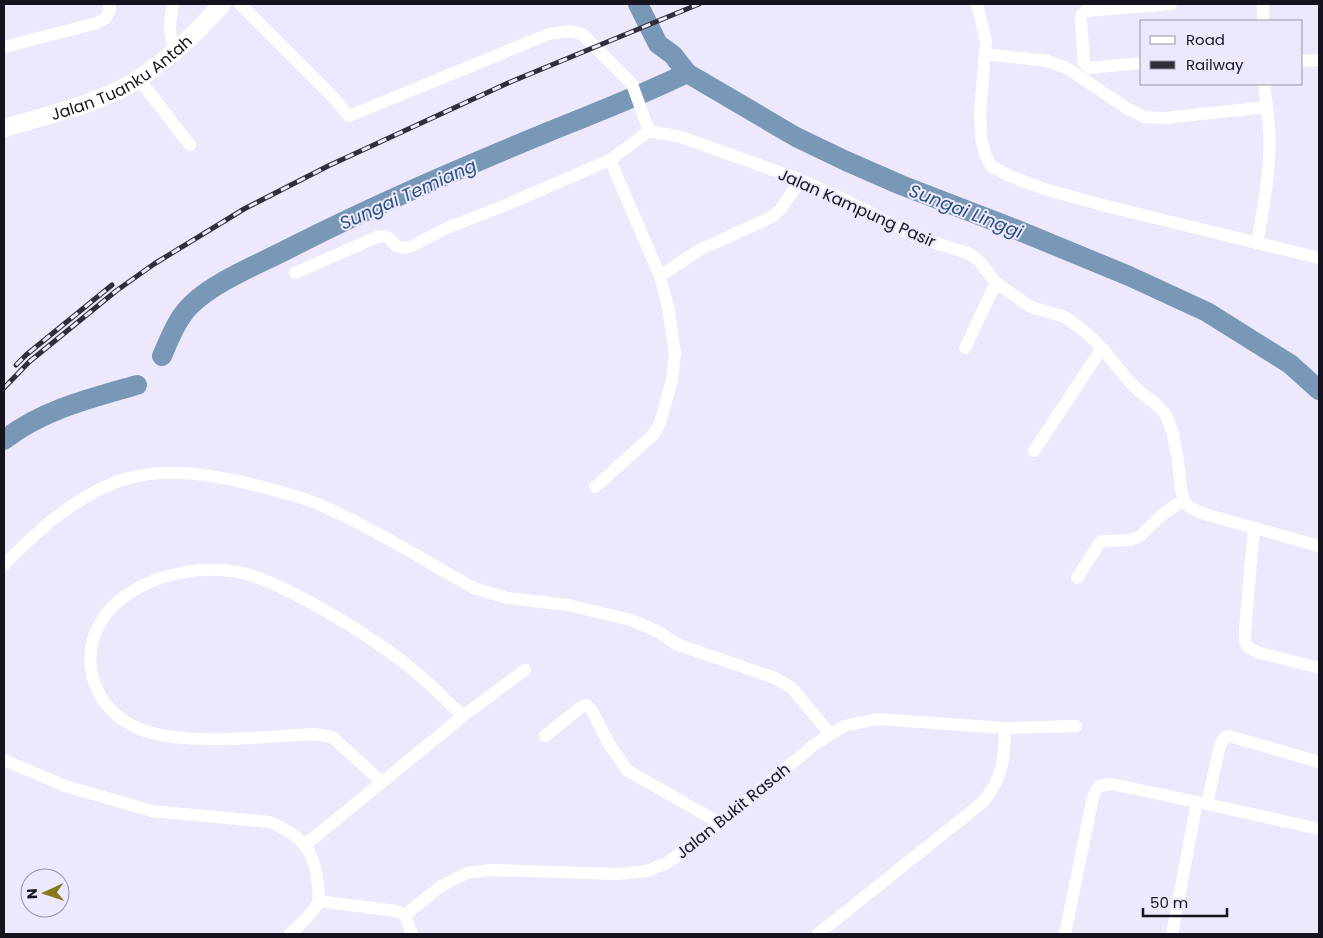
<svg xmlns="http://www.w3.org/2000/svg" width="1323" height="938" viewBox="0 0 1323 938" font-family="Poppins,sans-serif">
<style>
.lines{fill:none;stroke-linecap:round;stroke-linejoin:round}
.river{stroke:#7997b7;stroke-width:20}
.minor{stroke:#fff;stroke-width:12}
.highway{stroke:#fff;stroke-width:18}
.rail-casing{stroke:#322d39;stroke-width:5}
.rail{stroke:#eee8fc;stroke-width:3;stroke-dasharray:9;stroke-linecap:butt}
.labels{text-anchor:middle;dominant-baseline:central;stroke-width:4;stroke-linejoin:round;paint-order:stroke}
.street-label{font-size:16px;fill:#17131e;stroke:#eee8fc}
.water-label{font-size:18px;font-style:italic;fill:#275380;stroke:#eee8fc}
</style>
<rect width="100%" height="100%" fill="#eee8fc"/>
<g class="lines">
<!-- river -->
<g class="river">
<path d="M638,4l20,40 15,11 14,18 109,64 50,24 55,24 114,44 114,47 78,36 83,52 29,26"/>
<path d="M162,356c8,-18 15,-38 30,-52 24,-23 67,-40 98,-56 84,-43 171,-80 258,-116 47,-19 94,-37 139,-59"/>
<path d="M4,440c38,-30 87,-42 133,-55"/>
</g>
<!-- minor -->
<g class="minor">
<path d="M173,4c-3,19 -6,28 3,46"/>
<path d="M240,4l94,94 15,18 200,-82 21,-3 12,3 50,50 17,47"/>
<path d="M977,4l9,37 -6,71 1,25 4,17 6,12 19,10 34,13 66,18 209,51"/>
<path d="M1263,21v-17"/>
<path d="M4,47l93,-24 9,-5 4,-9 -1,-5"/>
<path d="M985,54l62,7 20,7 61,41 17,8 19,1 103,-11"/>
<path d="M1302,61l17,-1"/>
<path d="M1142,63l-53,5 -5,-5 -3,-44 1,-5 4,-3 85,-7"/>
<path d="M138,78l52,67"/>
<path d="M649,131l32,6 120,43 62,29 51,27 56,18 10,8 16,21 35,24 34,10 19,14 18,17 26,32 13,13 14,10 11,12 6,15 6,30 3,30 3,10 4,6 13,7 118,33"/>
<path d="M610,160l50,116"/>
<path d="M1257,243c5,-28 11,-57 12,-85 2,-25 -2,-50 -5,-74"/>
<path d="M295,273l82,-36 7,-1 5,2 7,8 9,2 7,-2 35,-18 59,-23 104,-45 39,-29"/>
<path d="M965,348l31,-65"/>
<path d="M1034,451l68,-103"/>
<path d="M595,487l58,-52 7,-12 12,-43 3,-27 -7,-46 -8,-31 39,-26 73,-33 8,-7 21,-30"/>
<path d="M1254,528l-9,102v11l3,6 9,5 62,16"/>
<path d="M4,565c33,-34 69,-67 115,-84 39,-14 83,-8 123,1 25,6 52,12 76,22 54,23 105,56 156,84l33,10 61,7 63,15 28,12 17,12 99,34 17,10 38,46"/>
<path d="M1077,578l24,-37 29,-1 10,-4 23,-22 21,-14"/>
<path d="M545,736l36,-29 5,-2 5,4 18,35 19,27 92,52"/>
<path d="M4,760l61,26 87,25 118,11c28,12 43,25 47,56 1,7 3,17 1,24 -5,12 -19,23 -28,32"/>
<path d="M382,782l-50,-45 -17,-3c-49,2 -136,14 -180,-7 -53,-25 -60,-92 -14,-128 32,-25 82,-35 122,-26 26,7 49,19 72,32 38,21 77,46 110,75 13,12 25,24 38,36"/>
<path d="M1207,804l112,25"/>
<path d="M305,845l158,-129 62,-46"/>
<path d="M318,901l78,10 9,4 7,19"/>
<path d="M405,915l36,-29 26,-13 23,-3 128,4 29,-3 20,-8 53,-40 95,-79 29,-18 33,-7 128,9 71,-2"/>
<path d="M818,934l165,-132c21,-27 21,-42 22,-74"/>
<path d="M1065,934l28,-137 6,-11 12,-2 96,20 13,-59 5,-8 4,-1 90,26"/>
<path d="M1172,934l25,-132"/>
</g>
<!-- highway -->
<path class="highway" id="s1" d="M4,128c37,-11 77,-20 113,-37 37,-18 78,-56 105,-87"/>
<defs>
<g id="rail">
<path d="M16,365l10,-10 86,-70"/>
<path d="M4,388l25,-26 87,-71 38,-27 90,-55 84,-43 180,-83 191,-79"/>
</g>
</defs>
<!-- rail casing -->
<use href="#rail" class="rail-casing"/>
<!-- rail -->
<use href="#rail" class="rail"/>
</g>
<g class="labels">
<!-- street labels -->
<g class="street-label">
<text stroke="none"><textPath href="#s1" startOffset="129">Jalan Tuanku Antah</textPath></text>
<text transform="translate(857 208) rotate(24)">Jalan Kampung Pasir</text>
<text transform="translate(733 811) rotate(-39)">Jalan Bukit Rasah</text>
</g>
<!-- water labels -->
<g class="water-label">
<text transform="translate(408 194) rotate(-24)">Sungai Temiang</text>
<text transform="translate(966 211) rotate(21)">Sungai Linggi</text>
</g>
</g>
<!-- border -->
<rect width="1323" height="938" fill="none" stroke="#17131e" stroke-width="10"/>
<!-- legend -->
<rect x="1140" y="20" width="162" height="65" fill="#eee8fc" stroke="#9893a3"/>
<rect x="1150" y="36" width="25" height="8" fill="#ffffff" stroke="#9893a3"/>
<text x="1186" y="45" font-size="15" fill="#17131e">Road</text>
<rect x="1150" y="61" width="25" height="8" fill="#322d39" stroke="#9893a3"/>
<text x="1186" y="70" font-size="15" fill="#17131e">Railway</text>
<!-- north arrow -->
<g transform="translate(45 893) rotate(267)"><circle r="24" fill="#eee8fc" stroke="#9893a3"/>
<path d="M0-4L9 19L0 12L-9 19Z" fill="#86781c"/>
<text y="-8" font-size="14" font-weight="bold" text-anchor="middle" fill="#17131e">N</text>
</g>
<!-- scale -->
<path d="M1143 908v8h84v-8" fill="none" stroke="#17131e" stroke-width="2.5"/>
<text x="1150" y="908" font-size="15" fill="#17131e" stroke="#eee8fc" stroke-width="4" paint-order="stroke">50 m</text>
</svg>
